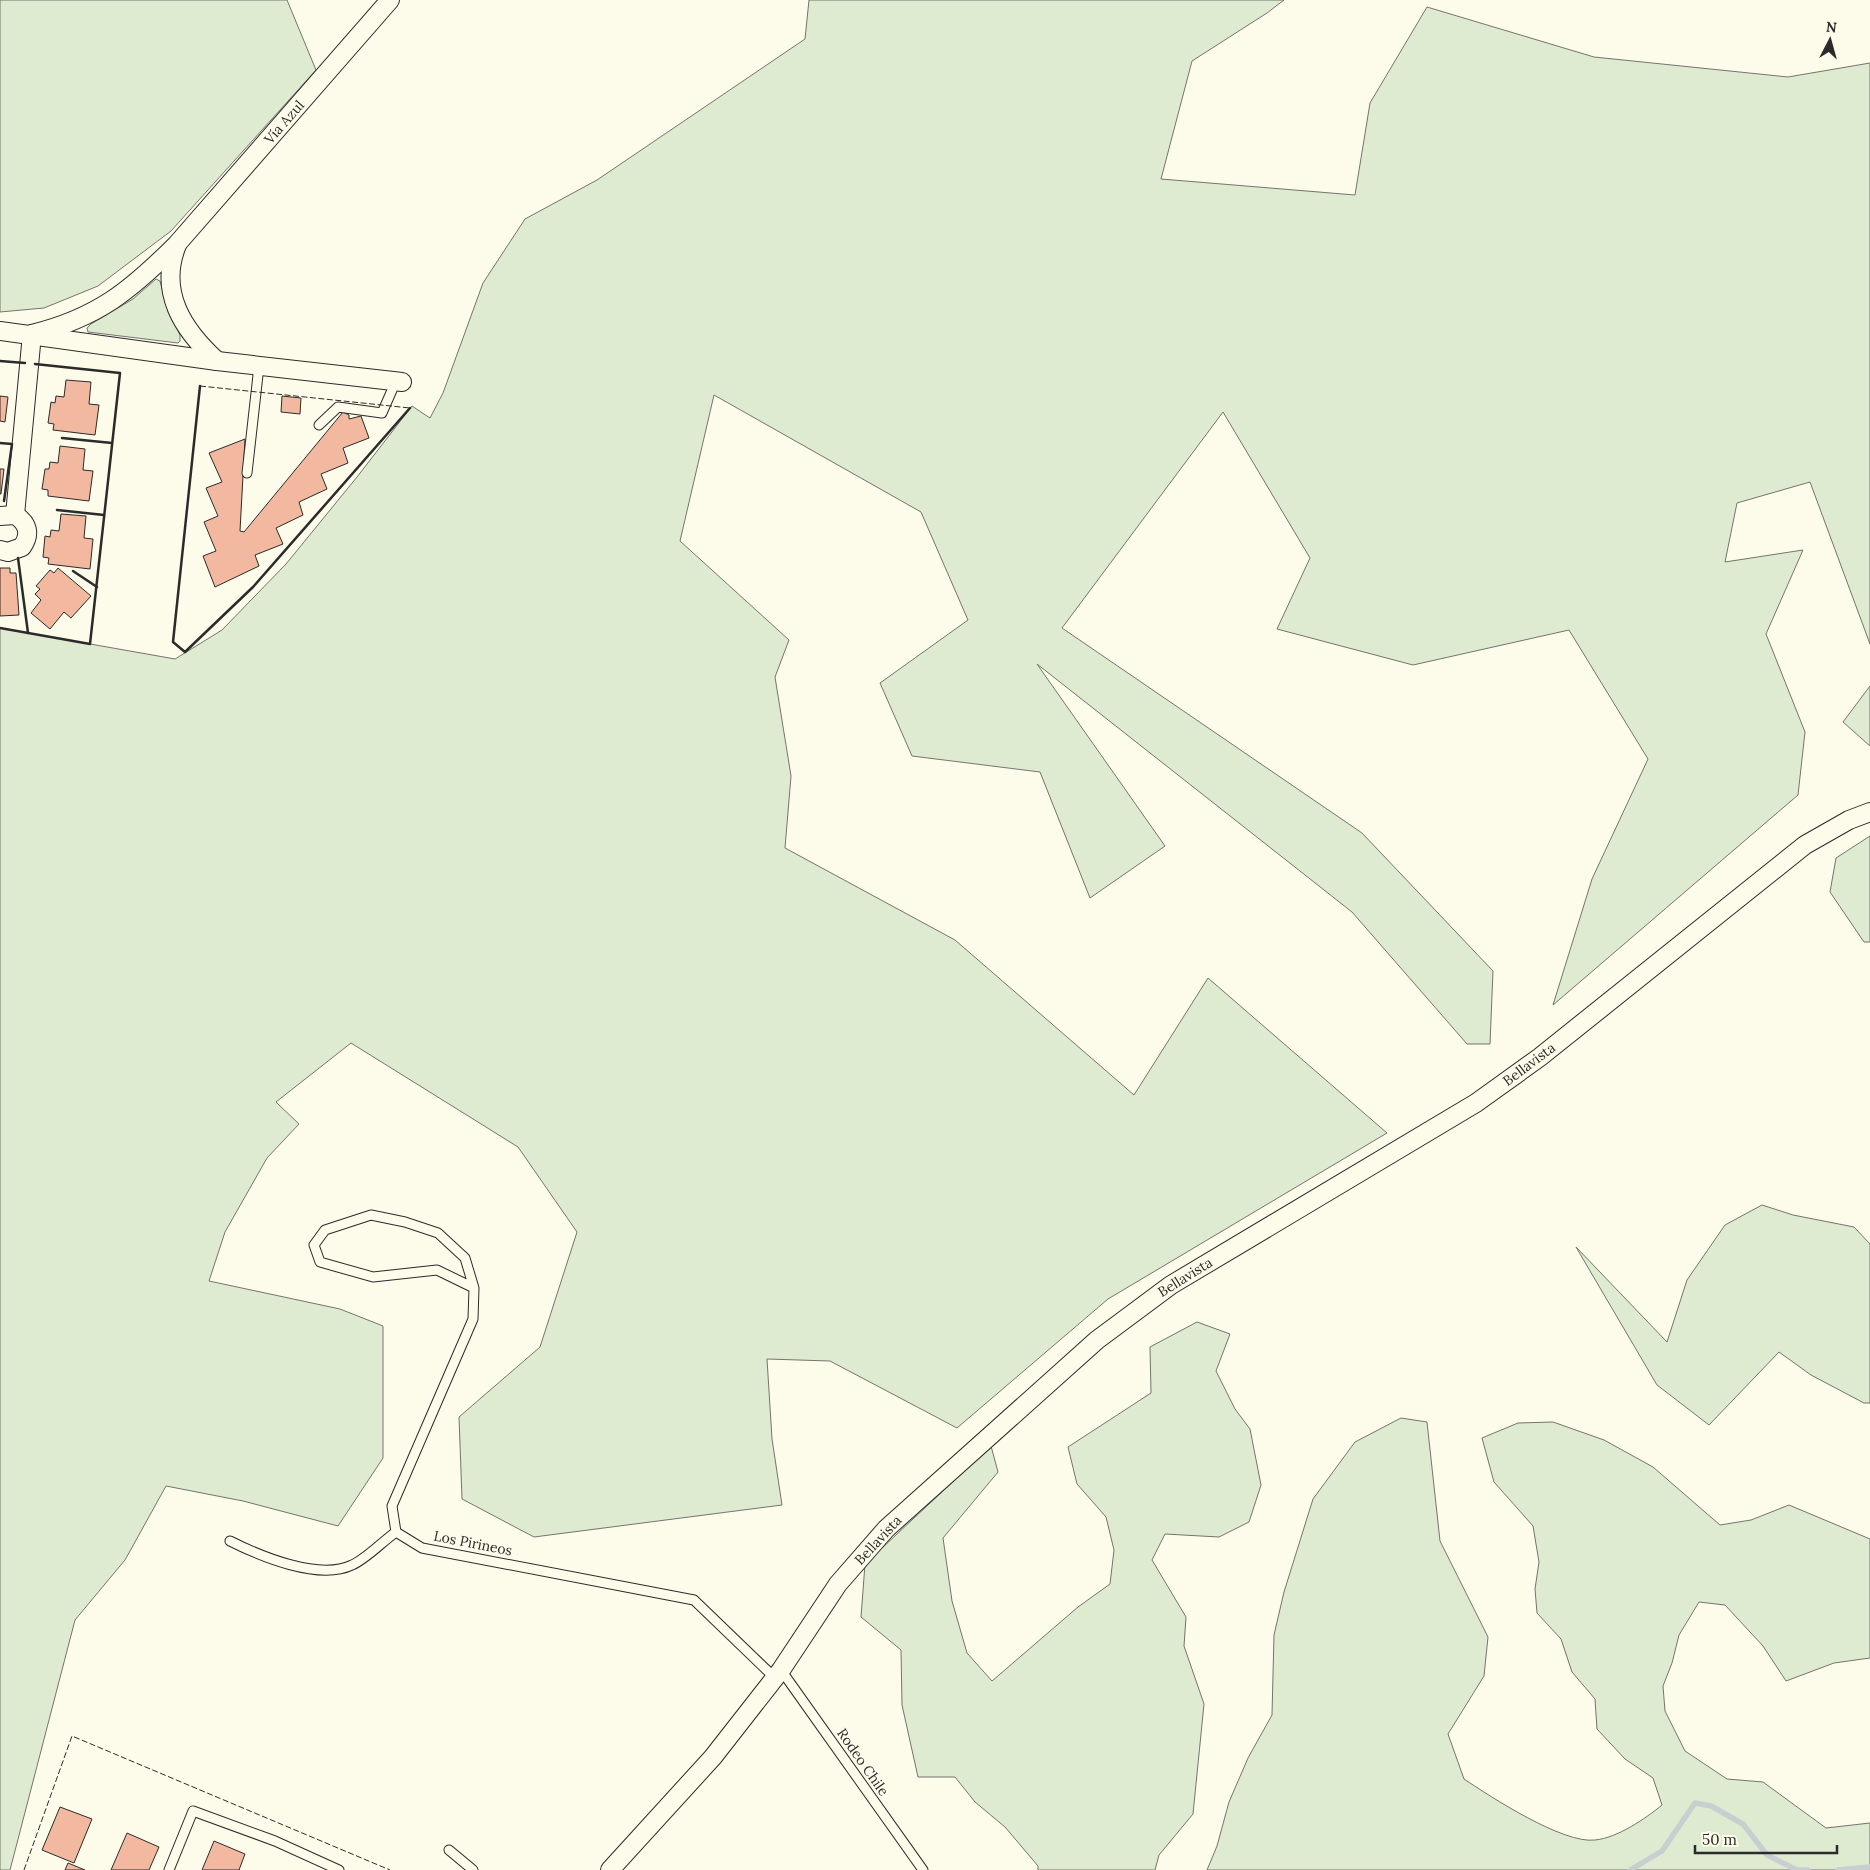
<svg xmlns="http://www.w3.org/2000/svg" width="1870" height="1870" viewBox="0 0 1870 1870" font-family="Lora,serif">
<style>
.green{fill:#deebd1;stroke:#74746e}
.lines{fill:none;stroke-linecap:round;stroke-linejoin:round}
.stream{stroke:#c7d0d0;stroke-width:5.5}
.building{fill:#f2b8a0;stroke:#2b2b2b}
.service-casing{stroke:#2b2b2b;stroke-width:11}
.minor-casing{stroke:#2b2b2b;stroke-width:20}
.service{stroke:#fdfbea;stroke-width:9}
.minor{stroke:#fdfbea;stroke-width:18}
.fence{stroke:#2b2b2b;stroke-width:1;stroke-dasharray:6 2.5;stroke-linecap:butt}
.wall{stroke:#2b2b2b;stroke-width:2.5}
.labels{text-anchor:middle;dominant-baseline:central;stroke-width:4;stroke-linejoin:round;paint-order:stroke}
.street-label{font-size:14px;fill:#2b2b2b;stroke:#fdfbea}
</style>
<rect width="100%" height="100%" fill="#fdfbea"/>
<!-- green -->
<g class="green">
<path d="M0,0h287l29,70 -145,161 -73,55 -54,22 -44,4z"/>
<path d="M809,0h475l-17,13 -75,48 -31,118 194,16 15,-92 57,-96 167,50 194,20 82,-14v581l-60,-162 -73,21 -12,59 78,-12 -37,84 39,98 -7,63 -245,210 39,-126 56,-120 -79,-129 -156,35 -136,-36 33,-71 -87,-146 -161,216 300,205 131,138 -3,73h-23l-115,-132 -315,-248 128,182 -75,52 -50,-126 -128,-16 -32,-73 88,-63 -47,-108 -207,-117 -34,146 109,99 -14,37 16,99 -6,72 170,92 179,155 74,-117 179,155 -279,166 -151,129 -127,-67 -63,-2 5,80 10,66 -248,32 -72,-38 -3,-82 81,-70 37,-115 -59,-85 -167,-104 -75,59 23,22 -32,34 -42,74 -16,49 131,28 43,17v132l-45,68 -95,-25 -77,-15 -41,74 -50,60 -65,250h-10v-1242l175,31 47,-29 64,-66 71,-87 55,-71 18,12 13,-25 40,-110 42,-64 72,-39 208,-141z"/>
<path d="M156,279l4,2 7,26 13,28v6l-2,2 -90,-11 -1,-4 4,-4 42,-25z"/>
<path d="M1870,686v60l-27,-24z"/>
<path d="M1870,836v106h-6l-34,-50 6,-34z"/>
<path d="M1762,1205l31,10 61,12 16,17v159h-6l-53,-28 -32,-23 -70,73 -52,-40 -81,-138 91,95 20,-62 38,-55z"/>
<path d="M1197,1322l33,12 -14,37 19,38 15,20 11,56 -12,37 -30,15 -54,-3 -13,26 34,57 -2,29 20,58 -11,110 -34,41 -4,15h-117v-4l-33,-39 -30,-25 -20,-25h-37l-16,-72 -1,-55 -40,-33 4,-53 126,-118 7,26 -55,66 9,63 15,52 25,28 86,-74 32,-23 4,-34 -8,-33 -29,-33 -9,-37 83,-54 -1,-46z"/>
<path d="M1401,1418l26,4 13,119 48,96 -4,39 -36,58 16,45c27,18 99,65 131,61 22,-2 50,-21 67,-35l-9,-27 -28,-19 -28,-30 -2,-30 -23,-27 -11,-33 -24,-26 -2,-24 4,-27 -6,-36 -39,-44 -12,-44 36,-15 35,-1 51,18 49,27 67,58 31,-5 38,-15 81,34v119l-36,5 -48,18 -23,-35 -38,-41 -26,-3 -20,33 -7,28 -9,23 2,25 20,40 42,28 36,3 63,46 44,-5v47h-663l10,-24 12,-44 19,-44 24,-43 2,-80 10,-43 29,-93 42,-57z"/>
</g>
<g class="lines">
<!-- stream -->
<g class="stream">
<path d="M1630,1870l32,-19 33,-48 16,3 32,18 24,31 30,15h11"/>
<path d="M1838,1870l32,-3"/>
</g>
</g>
<!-- building -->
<g class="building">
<path d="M66,380l25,2 -2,22 10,1 -4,30 -42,-5 1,-6 -6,-1 3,-21 4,1 1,-7 8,1z"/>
<path d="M0,396l8,1 -3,25 -5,-1z"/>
<path d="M282,396l19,2 -1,16 -19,-2z"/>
<path d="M343,412l6,3v4l12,-3 8,22 -26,10 5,15 -27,11 6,15 -28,13 4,13 -27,13 7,16 -28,11 4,11 -44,21 -12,-31 13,-5 -12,-29 14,-6 -12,-28 16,-6 -13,-29 36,-14 -5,92 4,1z"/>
<path d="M60,446l25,3 -2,21 10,1 -4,30 -41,-5v-6l-6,-1 3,-20h4l1,-7 8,1z"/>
<path d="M0,469h4l-3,25h-1z"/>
<path d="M61,514l25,2 -2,22 9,1 -3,30 -42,-5 1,-6 -6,-1 2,-21 5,1 1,-7 8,1z"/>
<path d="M0,568h10v5h6l3,42 -19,1z"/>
<path d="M58,568l33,28 -20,22 -7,-6 -14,17 -19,-16 10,-13 -6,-6 5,-5 -4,-3 14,-16 4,3z"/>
<path d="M60,1807l32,12 -18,44 -32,-13z"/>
<path d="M127,1833l32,14 -10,23h-38z"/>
<path d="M214,1841l31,13 -6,16h-37z"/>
<path d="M68,1863l17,7h-20z"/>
</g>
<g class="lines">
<defs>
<g id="service">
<path d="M319,425l19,-18 44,6 14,-32"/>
<path d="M247,473l12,-107"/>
<path d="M474,1288l-37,-18 -64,7 -53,-15 -6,-17 11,-15 46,-15 34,7 33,11 27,25 9,30 -1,31 -81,187 4,26 26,16 272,52 81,78"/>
<path d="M230,1541c30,15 89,40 122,24 14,-6 31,-24 44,-33"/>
<path d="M781,1670l142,200"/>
<path d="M449,1850l24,20"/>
<path d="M169,1870l24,-59 82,30 64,29"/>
</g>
<g id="minor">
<path d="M177,245c-19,47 6,85 40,116"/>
<path d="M0,331l217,30 185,21"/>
<path d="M32,334c65,-16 98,-43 145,-90l213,-244"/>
<path d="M15,515l17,-181"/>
<path d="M0,516l15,-1c13,8 16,19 7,32l-14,5 -8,-2"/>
<path d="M610,1870l103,-113 68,-87 57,-86 48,-55 211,-189 74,-55 305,-182 64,-46 265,-212 44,-25 21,-8"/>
</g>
</defs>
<!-- service casing -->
<use href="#service" class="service-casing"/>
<!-- minor casing -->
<use href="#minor" class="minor-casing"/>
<!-- service -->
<use href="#service" class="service"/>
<!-- minor -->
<use href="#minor" class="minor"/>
<!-- fence -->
<g class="fence">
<path d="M200,386l210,22"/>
<path d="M24,1870l48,-134 318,134"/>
</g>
<!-- wall -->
<g class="wall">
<path d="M0,361l25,2"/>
<path d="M200,386l-27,256 12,10 68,-65 157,-179"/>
<path d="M62,438l50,5"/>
<path d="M0,443l12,1 -8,57"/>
<path d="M57,510l47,5"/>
<path d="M18,558l10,75"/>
<path d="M73,571l24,16"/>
<path d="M0,628l90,16 30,-271 -85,-9"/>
</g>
</g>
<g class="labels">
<!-- street labels -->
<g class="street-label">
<text transform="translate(284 122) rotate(-49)">Vía Azul</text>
<text transform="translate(1529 1064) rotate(-37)">Bellavista</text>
<text transform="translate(1185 1277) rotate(-32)">Bellavista</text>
<text transform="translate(878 1540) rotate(-47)">Bellavista</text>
<text transform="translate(473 1543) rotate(11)">Los Pirineos</text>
<text transform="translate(863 1762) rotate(55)">Rodeo Chile</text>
</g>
</g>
<!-- north arrow -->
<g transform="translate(1830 40) rotate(6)" stroke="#fdfbea" stroke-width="4" paint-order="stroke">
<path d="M0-4L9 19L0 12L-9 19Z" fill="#2b2b2b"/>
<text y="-8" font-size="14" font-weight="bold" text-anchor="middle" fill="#2b2b2b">N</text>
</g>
<!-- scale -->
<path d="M1695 1845v8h142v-8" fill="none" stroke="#2b2b2b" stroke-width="2.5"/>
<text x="1702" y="1845" font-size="15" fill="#2b2b2b" stroke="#fdfbea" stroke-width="4" paint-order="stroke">50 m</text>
</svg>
